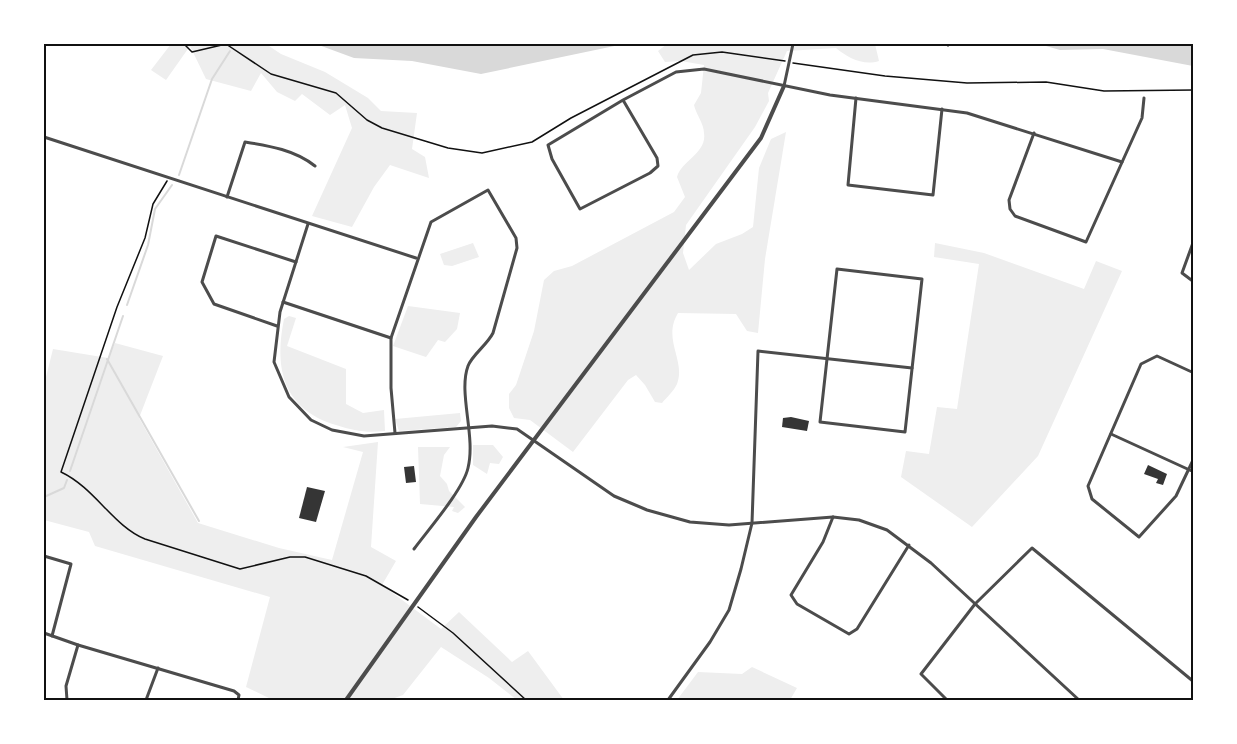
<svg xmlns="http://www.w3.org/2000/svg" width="1237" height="744" viewBox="0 0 1237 744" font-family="Jost,sans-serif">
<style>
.green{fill:#eee}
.water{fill:#d9d9d9}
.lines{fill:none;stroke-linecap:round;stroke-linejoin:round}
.stream{stroke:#d9d9d9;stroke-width:2}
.building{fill:#353535}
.path{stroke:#111;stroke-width:1.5}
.minor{stroke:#4c4c4c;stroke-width:3}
.tertiary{stroke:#4c4c4c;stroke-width:4}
.neatline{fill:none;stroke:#111;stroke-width:2}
</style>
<rect width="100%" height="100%" fill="#fff"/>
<!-- green -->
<g class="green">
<path d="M171,44h95l15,10 44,18 43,26 13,13 36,2 -5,36 13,8 4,21 -39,-13 -16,22 -22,40 -40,-11 40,-88 -7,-23 -15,10 -28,-21 -7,7 -18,-9 -16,-19 -10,18 -45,-12 -16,-33 -24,34 -15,-10z"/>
<path d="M667,44h208l4,17c-16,5 -31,-3 -43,-13l-49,3 -19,42 1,8 -14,26 -69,98 -3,28 6,17 27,-26 26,-10 11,-7 6,-59 12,-29 15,-7 -21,127 -7,74 -11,-2 -11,-17 -58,-1c-16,27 8,47 -1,71 -3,7 -11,14 -15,19l-7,-1 -10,-17 -9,-10 -8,5 -55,72 -43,-32 -16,-2 -5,-10v-14l7,-9 18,-54 10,-51 10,-9 18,-5 102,-54 11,-15 -8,-20c5,-17 30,-24 27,-44 0,-9 -8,-19 -10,-28l7,-12 3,-28 -23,-4 -16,1 -7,-11z"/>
<path d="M473,243l6,14 -27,9 -8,-1 -4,-11z"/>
<path d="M935,243l49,10 100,36 12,-28 26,10 -84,185 -66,71 -71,-50 5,-26 23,3 8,-47 20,2 22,-145 -45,-7z"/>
<path d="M408,306l52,7 -3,16 -12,13 -7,-2 -12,17 -33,-11z"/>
<path d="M289,316l7,2 -9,28 59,23v35l17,9 21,-3 1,21c-18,2 -31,0 -49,-6 -53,-16 -62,-56 -52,-106z"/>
<path d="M115,343l48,13 -24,62 59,105 81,25 53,12 31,-108 -20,-5 35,-5 -7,105 25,14 -14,24 59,44 18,-17 53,50 16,-11 36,49h-47l-28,-22 -48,-31 -38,48 -14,5h-116l-27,-13 24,-90 -175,-51 -6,-14 -45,-12v-135l9,-36 55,9z"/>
<path d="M460,413l1,8 -5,6 -57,4 -4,-12z"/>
<path d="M473,445h20l10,12 -4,7 -9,-1 -3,11 -14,-9z"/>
<path d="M418,447h32l-6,8 -4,21 7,8 2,7 16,16 -7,6 -6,-2 2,-4 -34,-3z"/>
<path d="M752,667l45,21 -7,12h-113l21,-28 44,2z"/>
</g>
<!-- water -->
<g class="water">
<path d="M316,44h308l-143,30 -69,-13 -58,-3z"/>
<path d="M1039,44h154v22l-90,-17 -43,1z"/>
</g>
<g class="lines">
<!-- stream -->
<g class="stream">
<path d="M179,175l33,-96 18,-28"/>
<path d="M127,305l21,-60 7,-36 17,-24"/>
<path d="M107,359l92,162"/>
<path d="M70,471l53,-155"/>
<path d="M44,497l20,-9 3,-8"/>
</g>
</g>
<!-- building -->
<g class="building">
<path d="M791,417l18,4 -2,10 -25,-4 1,-9z"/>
<path d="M1148,465l19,9 -4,11 -7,-2 2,-4 -14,-5z"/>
<path d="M414,466l2,16 -10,1 -2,-16z"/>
<path d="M307,487l18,4 -9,31 -17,-4z"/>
</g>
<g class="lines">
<!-- path -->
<g class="path">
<path d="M184,44l8,8 34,-8 45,30 65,19 31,27 15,8 66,20 34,5 50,-11 39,-24 122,-63 29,-3 63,9"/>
<path d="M422,45v-1"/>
<path d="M948,46v-2"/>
<path d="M793,63l92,13 82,7 79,-1 58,9 90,-1"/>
<path d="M167,181l-14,23 -8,34 -28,69 -56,165c34,16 52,54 84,67l95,30 50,-12h15l61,19 42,24"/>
<path d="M418,607l35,26 73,67"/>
</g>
<!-- minor -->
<g class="minor">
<path d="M784,86l9,-42"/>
<path d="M856,98l-8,87 85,10 9,-86"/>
<path d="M623,100l34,58 1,8 -8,7 -70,36 -28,-50 -4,-14 75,-45 53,-28 28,-3 126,26 137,18 155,49"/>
<path d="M1034,133l-25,67 1,9 5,7 71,26 56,-124 2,-20"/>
<path d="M44,137l372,121"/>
<path d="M227,197l18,-55c25,4 50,8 70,24"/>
<path d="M308,224l-28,88 -6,50 15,35 22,23 21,10 32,6 128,-10 25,3 97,67 33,14 43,12 39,3 104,-8 26,3 28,10 44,33 148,137"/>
<path d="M1194,240l-12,33 12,9"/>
<path d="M837,269l85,10 -17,153 -85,-10z"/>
<path d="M283,302l108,36"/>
<path d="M277,326l-63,-22 -12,-22 14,-46 80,26"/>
<path d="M1194,373l-37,-17 -16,8 -53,122 4,13 47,38 37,-41 18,-38"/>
<path d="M395,433l-4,-45v-50l40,-116 57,-32 28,48 1,10 -24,85c-6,12 -21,22 -25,33 -10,27 8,70 0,102 -5,22 -40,62 -54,81"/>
<path d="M1111,434l83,38"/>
<path d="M833,517l-10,25 -32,53 6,9 52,30 8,-5 52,-84"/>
<path d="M44,556l27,8 -19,72"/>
<path d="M44,633l34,12"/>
<path d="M67,700l-1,-14 12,-41 156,46 5,4 -1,5"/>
<path d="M146,700l12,-32"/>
<path d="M668,700l42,-58 19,-32 12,-41 11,-46 6,-172 154,17"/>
<path d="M947,700l-26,-26 54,-70 57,-56 162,134"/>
</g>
<!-- tertiary -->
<path class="tertiary" d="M346,700l130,-183 285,-379 23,-52"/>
</g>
<!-- border -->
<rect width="1237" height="744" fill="none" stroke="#ffffff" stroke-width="90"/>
<rect x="45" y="45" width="1147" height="654" class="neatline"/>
</svg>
